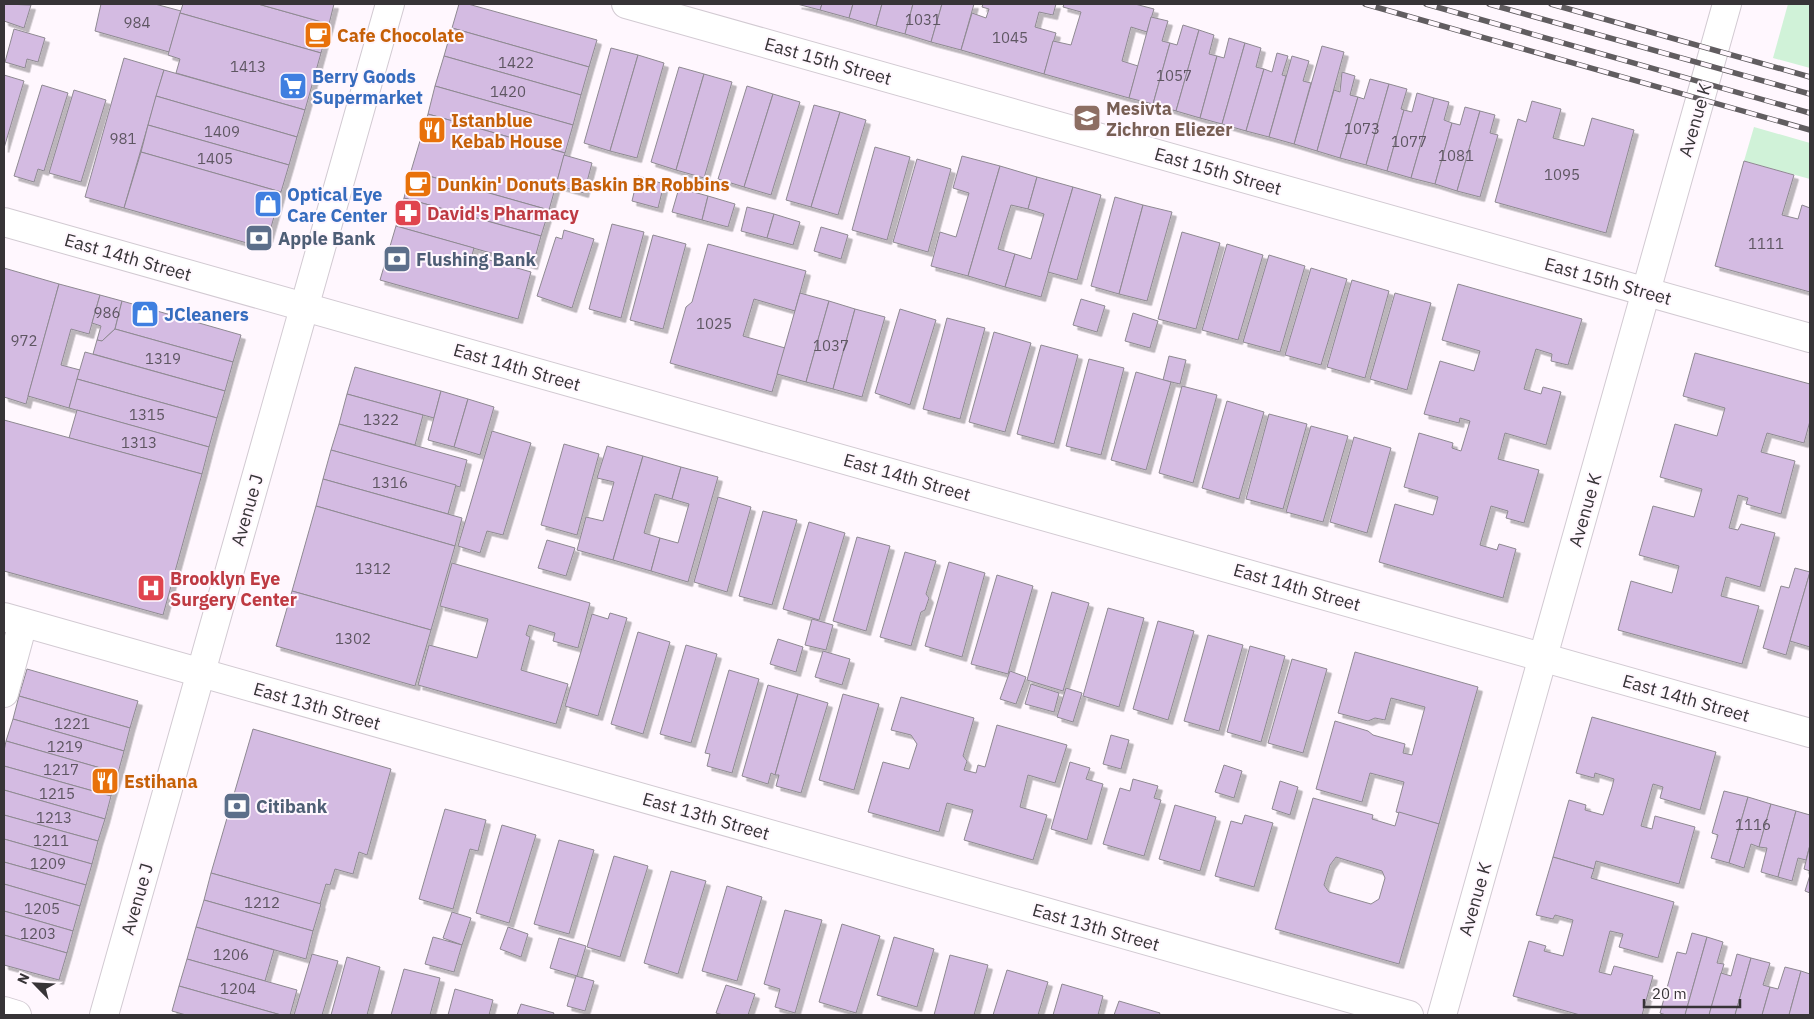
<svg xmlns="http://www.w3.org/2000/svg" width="1814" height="1019" viewBox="0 0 1814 1019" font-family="'IBM Plex Sans',sans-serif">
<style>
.green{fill:#d0f2d8}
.building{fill:#d4bbe2;stroke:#8e8991;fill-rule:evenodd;filter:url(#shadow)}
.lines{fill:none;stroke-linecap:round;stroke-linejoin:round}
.minor-casing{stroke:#d2cad2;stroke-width:30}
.minor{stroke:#fff;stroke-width:28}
.rail-casing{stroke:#615d60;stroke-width:5.5}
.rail{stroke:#fff7fe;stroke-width:4;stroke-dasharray:11;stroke-linecap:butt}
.labels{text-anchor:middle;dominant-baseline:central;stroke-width:4;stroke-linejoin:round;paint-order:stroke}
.number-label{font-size:15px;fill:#5e5662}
.food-label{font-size:18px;font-weight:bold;fill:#c56008;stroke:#fff7fe;text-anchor:start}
.street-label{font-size:18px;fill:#373437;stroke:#fff7fe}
.shop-label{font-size:18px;font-weight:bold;fill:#366cbe;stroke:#fff7fe;text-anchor:start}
.education-label{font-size:18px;font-weight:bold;fill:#785e54;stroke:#fff7fe;text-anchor:start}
.health-label{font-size:18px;font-weight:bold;fill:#be3a42;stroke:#fff7fe;text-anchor:start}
.service-label{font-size:18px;font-weight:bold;fill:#4e5e75;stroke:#fff7fe;text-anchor:start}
</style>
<defs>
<filter id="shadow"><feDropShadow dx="4.5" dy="4.5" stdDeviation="0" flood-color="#0004"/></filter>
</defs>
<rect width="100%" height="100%" fill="#fff7fe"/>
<!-- green -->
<g class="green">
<path d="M1788,4h22v64l-37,-10z"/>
<path d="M1754,127l56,16v36l-66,-18z"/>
</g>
<!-- building -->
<g class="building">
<path d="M4,4l27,1 -7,23 -20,-7z"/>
<path d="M101,4h54l26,7 -12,41 -74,-21z"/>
<path d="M183,4h75l71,20 -8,29 -141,-40z"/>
<path d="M258,4h76l-5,20z"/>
<path d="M459,4h9l129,36 -8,27 -137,-39z"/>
<path d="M797,4h25l-2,6z"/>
<path d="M822,4h31l-4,14 -29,-8z"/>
<path d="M853,4h29l-6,22 -27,-8z"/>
<path d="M882,4h31l-8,30 -29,-8z"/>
<path d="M913,4h29l-11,38 -26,-8z"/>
<path d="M942,4h32l-13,46 -30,-8z"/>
<path d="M983,4h73l-3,11 -14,-3 -4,15 21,6 -12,41 -83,-24 11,-37 14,5 3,-9 -7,-2z"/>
<path d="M1064,4h71l19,5 -7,23 -16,-5 -9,34 16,5 -9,32 -85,-24 9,-33 18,4 10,-33 -18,-5z"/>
<path d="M180,13l141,40 -16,57 -129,-37 4,-14 -12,-4z"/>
<path d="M1151,17l17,4 -6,20 8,2 -17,61 -24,-6z"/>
<path d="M1183,25l16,5 -23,81 -23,-7 17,-61 7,2z"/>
<path d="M452,28l137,39 -8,28 -137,-39z"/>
<path d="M14,29l31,9 -7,24 -11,-3 -2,9 -20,-6z"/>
<path d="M1199,30l15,5 -5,19 8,2 -17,62 -24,-7z"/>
<path d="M1229,38l16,5 -23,81 -22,-6 17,-62 7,2z"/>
<path d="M1245,43l16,5 -5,19 8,2 -18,62 -24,-7z"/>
<path d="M1322,46l22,6 -27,99 -23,-7z"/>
<path d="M611,48l27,7 -28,96 -26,-8z"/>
<path d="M1277,53l11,3 -6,19 4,1 -17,61 -23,-6 18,-62 8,3z"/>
<path d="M638,55l26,8 -27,95 -27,-7z"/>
<path d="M444,56l137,39 -8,30 -138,-39z"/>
<path d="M1292,56l17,5 -6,20 8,2 -17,61 -25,-7z"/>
<path d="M124,58l40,12 -40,138 -39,-11z"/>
<path d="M679,67l25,7 -28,96 -25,-8z"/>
<path d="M164,70l141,40 -8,27 -141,-41z"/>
<path d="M1342,72l13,4 -5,19 8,2 -18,61 -23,-7 17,-61 6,2z"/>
<path d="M704,74l28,8 -28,96 -28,-8z"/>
<path d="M4,75l20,6 -20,67z"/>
<path d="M1370,79l19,5 -23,81 -26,-7 18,-61 6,2z"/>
<path d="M1389,84l18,5 -6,20 3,1 -17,61 -21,-6z"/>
<path d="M42,85l26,8 -24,78 -6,-2 -4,13 -20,-6z"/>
<path d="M435,86l138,39 -8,28 -137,-39z"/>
<path d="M747,86l26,8 -29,93 -26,-8z"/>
<path d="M74,90l32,10 -25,82 -32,-9z"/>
<path d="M1417,93l17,5 -23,80 -24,-7 17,-61 8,2z"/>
<path d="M773,94l27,8 -29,93 -27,-8z"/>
<path d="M156,96l141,41 -8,28 -141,-40z"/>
<path d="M1434,98l15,4 -5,18 8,3 -17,61 -24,-6z"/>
<path d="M1532,101l29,8 -8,29 31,8 8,-28 42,12 -28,103 -111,-31 23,-83 8,3z"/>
<path d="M814,105l26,7 -29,95 -25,-7z"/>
<path d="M1465,107l15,4 -23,80 -22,-7 17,-61 8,2z"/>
<path d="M1480,111l15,4 -5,18 8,2 -18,62 -23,-6z"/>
<path d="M840,112l26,8 -28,95 -27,-8z"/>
<path d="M428,114l137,39 -16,57 -138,-39z"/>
<path d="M148,125l141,40 -8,27 -140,-40z"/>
<path d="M875,147l35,10 -23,83 -35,-10z"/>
<path d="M141,152l140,40 -13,46 -14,7 -130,-37z"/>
<path d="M564,155l28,8 -8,30 -28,-8z"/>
<path d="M962,156l38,10 -32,110 -37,-10 9,-34 16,5 13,-44 -16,-5z"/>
<path d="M917,159l34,10 -23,83 -35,-10z"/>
<path d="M1744,161l50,14 -12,40 16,4 4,-14 8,3v84l-95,-26z"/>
<path d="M1000,166l37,11 -9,32 -17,-4 -8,26 -5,18 17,5 -10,33 -37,-11z"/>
<path d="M411,171l138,39 -8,26 -137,-38z"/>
<path d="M638,176l26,8 -6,24 -26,-7z"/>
<path d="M1037,177l36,10 -32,110 -36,-10 10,-33 16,5 13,-45 -16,-5z"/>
<path d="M1073,187l28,8 -24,85 -29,-8z"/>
<path d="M679,188l29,8 -6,24 -30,-8z"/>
<path d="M708,196l27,8 -7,23 -26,-7z"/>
<path d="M1115,197l28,8 -24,89 -28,-8z"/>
<path d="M404,198l137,38 -8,29 -137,-39z"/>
<path d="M1143,205l29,7 -25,89 -28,-7z"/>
<path d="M747,207l27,7 -7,24 -26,-7z"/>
<path d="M774,214l26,8 -7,23 -26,-7z"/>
<path d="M612,224l32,8 -23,86 -32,-9z"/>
<path d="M396,226l78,22 -2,7 59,17 -13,47 -138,-39z"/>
<path d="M821,227l27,8 -7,24 -27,-8z"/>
<path d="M564,230l30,9 -22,69 -35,-12 19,-59 6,2z"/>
<path d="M1182,232l38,11 -24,86 -38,-10z"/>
<path d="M653,235l33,9 -23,85 -33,-9z"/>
<path d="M708,244l98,27 -11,40 -41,-12 -11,37 42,12 -13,44 -102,-29 16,-56 6,-5z"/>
<path d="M1227,244l36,11 -25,85 -36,-10z"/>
<path d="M1269,255l36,11 -25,86 -37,-10z"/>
<path d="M4,268l55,16 -33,120 -22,-7z"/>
<path d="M1311,268l36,11 -26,86 -36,-10z"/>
<path d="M1352,280l37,11 -24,87 -38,-11z"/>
<path d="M59,284l41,11 -11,39 -18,-5 -10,36 19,5 -11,38 -41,-12z"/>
<path d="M1458,284l124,35 -14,46 -17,-4 1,-7 -16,-5 -12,40 17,5 2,-7 18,5 -15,53 -41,-12 -7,26 41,11 -15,53 -18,-5 2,-7 -17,-5 -11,39 17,5 2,-6 17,5 -13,49 -124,-36 16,-58 38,11 5,-18 -34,-10 15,-54 34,10 -1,5 9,3 9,-30 -10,-3 -1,5 -35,-9 16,-53 34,10 6,-20 -38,-11z"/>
<path d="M800,293l29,8 -23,81 -29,-8z"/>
<path d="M1395,293l36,10 -24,87 -37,-11z"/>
<path d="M100,295l22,6 -7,28 -13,12 -5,-1 4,-14 -9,-3z"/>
<path d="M1081,299l24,7 -8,26 -24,-7z"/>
<path d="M122,301l119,34 -8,27 -118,-33z"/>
<path d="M829,301l26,8 -22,80 -27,-7z"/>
<path d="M855,309l30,8 -23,80 -29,-8z"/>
<path d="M900,309l36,11 -26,85 -35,-12z"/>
<path d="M1133,313l25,8 -8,27 -25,-7z"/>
<path d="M947,318l38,10 -25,91 -37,-10z"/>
<path d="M115,329l118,33 -8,29 -132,-37 4,-14 5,1z"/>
<path d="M994,332l37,11 -26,89 -36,-10z"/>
<path d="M1041,345l37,10 -24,89 -37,-10z"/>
<path d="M85,352l140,39 -8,27 -140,-39z"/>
<path d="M1695,353l115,31v37l-6,22 -37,-10 -6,19 34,9 -14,53 -35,-10 2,-6 -10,-3 -9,33 9,2 3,-6 34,9 -15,54 -34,-10 -5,19 38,10 -17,58 -124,-34 13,-49 41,12 7,-27 -40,-11 14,-49 41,11 8,-28 -42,-12 15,-53 42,12 8,-28 -42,-12z"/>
<path d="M1169,356l17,4 -6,24 -17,-4z"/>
<path d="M1089,359l35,9 -23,87 -35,-9z"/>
<path d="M355,367l86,24 -7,27 -87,-24z"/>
<path d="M1136,372l35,10 -25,88 -35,-10z"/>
<path d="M77,379l140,39 -8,29 -140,-39z"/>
<path d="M1182,386l35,9 -24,88 -34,-10z"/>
<path d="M441,391l27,8 -14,48 -26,-7z"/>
<path d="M347,394l76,21 -8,30 -76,-21z"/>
<path d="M468,399l26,8 -14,48 -26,-8z"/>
<path d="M1227,401l37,11 -25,87 -37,-11z"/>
<path d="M77,410l132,37 -7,27 -133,-36z"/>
<path d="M1269,414l38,10 -24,85 -37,-10z"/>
<path d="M4,420l198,54 -39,141 -159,-44z"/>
<path d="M339,424l128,36 -7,27 -129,-37z"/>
<path d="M1311,426l37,10 -25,86 -37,-10z"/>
<path d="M492,431l39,12 -28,92 -16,-4 -7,22 -22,-7z"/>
<path d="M1354,437l37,11 -24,85 -37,-11z"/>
<path d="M564,444l35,10 -22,81 -36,-10z"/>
<path d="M607,446l36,10 -30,104 -36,-10 9,-33 17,4 11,-39 -17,-4z"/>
<path d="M331,450l125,35 -8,29 -125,-35z"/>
<path d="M643,456l38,11 -9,32 -17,-5 -11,39 16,5 -9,33 -38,-11z"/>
<path d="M681,467l37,10 -30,105 -37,-11 9,-33 18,5 11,-39 -17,-5z"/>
<path d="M323,479l139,39 -7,28 -139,-40z"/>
<path d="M718,497l33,10 -24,85 -33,-10z"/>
<path d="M316,506l139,40 -24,84 -139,-39z"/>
<path d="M763,511l34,9 -25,85 -33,-9z"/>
<path d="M809,522l36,11 -26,87 -36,-11z"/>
<path d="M857,537l33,9 -24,85 -33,-10z"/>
<path d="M547,540l28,8 -9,28 -28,-8z"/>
<path d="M905,552l31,9 -10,33 3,4 -4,12 -4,2 -10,34 -31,-9z"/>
<path d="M949,562l36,11 -23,84 -37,-11z"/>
<path d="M452,563l138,40 -12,45 -25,-7 2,-8 -26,-8 -3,10 4,2 -9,33 47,14 -12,40 -138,-39 11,-40 48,13 11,-39 -48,-13z"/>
<path d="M1795,568l15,4 -24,83 -23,-7 18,-62 8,2z"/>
<path d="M1810,572v75l-20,-6z"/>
<path d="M997,575l36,11 -25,88 -37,-10z"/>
<path d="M292,591l139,39 -16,56 -139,-40z"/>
<path d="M1052,592l37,11 -26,88 -36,-11z"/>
<path d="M1108,608l36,10 -25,89 -36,-11z"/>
<path d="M610,613l17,5 -29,98 -33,-10 27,-92 16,5z"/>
<path d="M812,619l21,6 -7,25 -21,-5z"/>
<path d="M1158,621l36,10 -26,89 -35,-11z"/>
<path d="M638,632l32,10 -27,92 -32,-10z"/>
<path d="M1208,635l35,10 -24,86 -35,-10z"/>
<path d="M778,639l25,8 -7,25 -26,-8z"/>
<path d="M686,645l31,9 -26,89 -31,-9z"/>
<path d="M1250,646l35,10 -24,86 -34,-10z"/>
<path d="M823,651l27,8 -8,26 -27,-8z"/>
<path d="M1355,652l123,35 -39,137 -43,-12 8,-30 -34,-9 -8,29 -46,-13 19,-68 33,10 5,4 32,9 -2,9 9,2 13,-48 -34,-9 -6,22 -10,-2 -7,3 -30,-8z"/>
<path d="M1292,659l35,10 -24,84 -35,-10z"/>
<path d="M27,669l111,32 -8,27 -111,-32z"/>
<path d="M729,670l30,9 -27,94 -25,-7 3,-12 -5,-1z"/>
<path d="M1010,671l16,6 -10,27 -16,-5z"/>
<path d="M1031,684l28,9 -5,19 -29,-8z"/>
<path d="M768,685l30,9 -23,81 -4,-2 -3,11 -26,-8z"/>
<path d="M1066,688l16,5 -9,29 -16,-5z"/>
<path d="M798,694l30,9 -27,90 -25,-7 3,-11h-4z"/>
<path d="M843,694l36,10 -25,86 -35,-10z"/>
<path d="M19,696l111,32 -6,23 -111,-32z"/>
<path d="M901,697l73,21 -11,38 4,5 -3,9 12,3 2,-8 7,2 12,-42 70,20 -12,38 -27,-8 -8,32 27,8 -14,45 -69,-20 9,-30 -26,-7 -8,29 -71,-20 15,-50 26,7 8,-25 -6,-9 -20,-5z"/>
<path d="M1592,717l124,35 -16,58 -40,-12 3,-11 -10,-3 -12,42 11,3 3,-13 40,11 -16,57 -83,-23 -2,8 -41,-12 16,-57 17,5 -1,5 18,5 9,-28 2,-8 -19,-6 -1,5 -18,-5z"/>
<path d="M13,719l111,32 -6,22 -112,-32z"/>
<path d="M253,729l138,40 -24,86 -8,-3 -6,22 -18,-5 -5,16 -4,-1 -6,20 -109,-31z"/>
<path d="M1111,735l18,5 -8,29 -18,-5z"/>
<path d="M6,741l112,32 -7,23 -107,-30v-15z"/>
<path d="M1070,762l20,6 -4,11 17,5 -16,56 -36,-11z"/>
<path d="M1224,765l18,6 -8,27 -19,-6z"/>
<path d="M4,766l107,30 -6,23 -101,-29z"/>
<path d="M1133,779l25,7 -4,12 7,2 -17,56 -41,-12 17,-56 10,3z"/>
<path d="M1280,781l18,6 -8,28 -18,-6z"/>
<path d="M4,790l101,29 -7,22 -94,-26z"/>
<path d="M1724,791l24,6 -19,66 -18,-5 7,-23 -6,-2z"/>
<path d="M1748,797l23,7 -12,43 -8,-3 -7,24 -15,-5z"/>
<path d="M1313,798l60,17 -1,4 23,7 4,-14 40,12 -40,140 -124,-35zM1336,857l46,14 3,7 -6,21 -8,5 -42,-12 -5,-7 6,-20z"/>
<path d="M1771,804l25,7 -18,66 -17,-5 6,-24 -8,-1z"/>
<path d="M1175,805l41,12 -16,54 -41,-12z"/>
<path d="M445,809l41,11 -8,31 -8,-2 -17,60 -34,-10z"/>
<path d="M1796,811l14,4v30l-4,15 -8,-2 -6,23 -14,-4z"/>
<path d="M4,815l94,26 -6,23 -88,-25z"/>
<path d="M1245,815l28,8 -19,64 -39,-11 16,-55 11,3z"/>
<path d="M502,825l34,10 -27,88 -33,-10z"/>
<path d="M4,839l88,25 -6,21 -82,-23z"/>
<path d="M559,840l35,10 -25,84 -35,-10z"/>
<path d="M1810,845v26l-6,-2z"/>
<path d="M614,856l34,10 -28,91 -33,-10z"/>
<path d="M1553,857l41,12 -3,9 83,24 -16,56 -39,-11 4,-13 -13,-3 -11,41 12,3 3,-9 39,10 -11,39h-62l-67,-19 16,-55 17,5 -2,5 19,5 10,-36 -18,-5 -2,4 -17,-4z"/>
<path d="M4,862l82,23 -6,21 -76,-22z"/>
<path d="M671,871l35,10 -28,93 -34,-11z"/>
<path d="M211,873l110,31 -8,27 -109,-31z"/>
<path d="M1810,875v18l-5,-2z"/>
<path d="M4,884l76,22 -7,25 -69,-20z"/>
<path d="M727,886l35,11 -25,84 -35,-10z"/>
<path d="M204,900l109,31 -7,28 -110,-32z"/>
<path d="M785,910l37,10 -27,93 -20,-6 5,-18 -16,-5z"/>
<path d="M4,911l69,20 -6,22 -63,-18z"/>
<path d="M452,912l19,6 -9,27 -19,-7z"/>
<path d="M842,924l38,12 -24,77 -37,-11z"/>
<path d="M196,927l78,23 -9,31 -78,-22z"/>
<path d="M508,927l20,7 -7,23 -21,-8z"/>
<path d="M1692,933l15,4 -22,78h-19l-6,-2 17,-61 9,2z"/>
<path d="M4,935l63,18 -8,27 -55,-15z"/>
<path d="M433,937l29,8 -8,27 -29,-8z"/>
<path d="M894,937l40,12 -17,58 -40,-12z"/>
<path d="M1707,937l16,5 -6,21 7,1 -15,51h-24z"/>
<path d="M559,938l27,8 -9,30 -27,-8z"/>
<path d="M312,954l26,7 -16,54h-28z"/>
<path d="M1737,954l14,4 -16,57h-26l12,-42 10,3z"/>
<path d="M950,955l38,10 -14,50h-40z"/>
<path d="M347,957l33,10 -13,48h-36z"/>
<path d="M1751,958l19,5 -7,22 7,2 -8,28h-27z"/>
<path d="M187,959l110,31 -7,25h-9l-102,-29z"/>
<path d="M1785,967l16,4 -12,44h-27l8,-28 8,2z"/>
<path d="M404,969l36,9 -10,37h-39z"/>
<path d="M1007,970l41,12 -10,33h-45z"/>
<path d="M1801,971l9,3v41h-21z"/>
<path d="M576,976l18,5 -9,30 -18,-5z"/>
<path d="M1062,984l41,12 -5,19h-45z"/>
<path d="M726,985l29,9 -7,21h-25l-7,-2z"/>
<path d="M179,986l102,29h-95l-14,-4z"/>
<path d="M455,989l38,11 -4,15h-41z"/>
<path d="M1119,1001l41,12 -1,2h-45z"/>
<path d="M521,1004l33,9 -1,2h-36z"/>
</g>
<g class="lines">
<defs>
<g id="minor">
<path d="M626,4l1184,334"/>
<path d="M4,222l1806,511"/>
<path d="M4,617l1405,398"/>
<path d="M4,693l19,-70"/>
<path d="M4,1011l13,4"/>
<path d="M104,1015l286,-1011"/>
<path d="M1442,1015l285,-1011"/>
</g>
</defs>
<!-- minor casing -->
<use href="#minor" class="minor-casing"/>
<!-- minor -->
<use href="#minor" class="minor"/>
<defs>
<g id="rail">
<path d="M1365,4l445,126"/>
<path d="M1426,4l384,109"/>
<path d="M1489,4l321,90"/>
<path d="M1551,4l259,73"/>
</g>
</defs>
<!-- rail casing -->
<use href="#rail" class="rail-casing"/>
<!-- rail -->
<use href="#rail" class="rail"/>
</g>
<!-- icons -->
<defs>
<symbol id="cafe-square" viewBox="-11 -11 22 22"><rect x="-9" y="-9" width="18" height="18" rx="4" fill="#e8710a" stroke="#fff7fe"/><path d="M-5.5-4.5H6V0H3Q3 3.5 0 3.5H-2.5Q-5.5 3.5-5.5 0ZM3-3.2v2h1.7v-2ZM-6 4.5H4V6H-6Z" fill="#fff"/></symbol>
<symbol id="supermarket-square" viewBox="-11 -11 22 22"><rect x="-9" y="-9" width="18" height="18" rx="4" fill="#3f7fe0" stroke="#fff7fe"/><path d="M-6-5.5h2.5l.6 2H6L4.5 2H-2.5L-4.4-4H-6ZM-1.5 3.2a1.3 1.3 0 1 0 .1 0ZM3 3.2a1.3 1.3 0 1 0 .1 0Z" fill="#fff"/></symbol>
<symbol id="school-square" viewBox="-11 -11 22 22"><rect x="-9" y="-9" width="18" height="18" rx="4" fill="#8d6e63" stroke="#fff7fe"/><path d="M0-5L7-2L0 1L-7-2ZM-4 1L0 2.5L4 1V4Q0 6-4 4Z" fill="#fff"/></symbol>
<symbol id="restaurant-square" viewBox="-11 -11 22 22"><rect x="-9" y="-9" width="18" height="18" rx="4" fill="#e8710a" stroke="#fff7fe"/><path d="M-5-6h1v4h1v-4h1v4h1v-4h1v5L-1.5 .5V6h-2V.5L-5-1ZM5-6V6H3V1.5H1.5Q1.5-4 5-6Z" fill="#fff"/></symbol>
<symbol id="shop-square" viewBox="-11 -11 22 22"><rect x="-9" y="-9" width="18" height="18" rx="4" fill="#3f7fe0" stroke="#fff7fe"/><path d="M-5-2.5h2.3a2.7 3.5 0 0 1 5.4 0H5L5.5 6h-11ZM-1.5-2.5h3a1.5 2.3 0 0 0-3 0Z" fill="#fff"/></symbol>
<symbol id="pharmacy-square" viewBox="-11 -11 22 22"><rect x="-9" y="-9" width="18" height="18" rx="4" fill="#e0444e" stroke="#fff7fe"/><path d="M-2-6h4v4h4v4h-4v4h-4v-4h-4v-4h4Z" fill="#fff"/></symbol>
<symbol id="bank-square" viewBox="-11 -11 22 22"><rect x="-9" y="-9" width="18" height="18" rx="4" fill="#5c6f8a" stroke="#fff7fe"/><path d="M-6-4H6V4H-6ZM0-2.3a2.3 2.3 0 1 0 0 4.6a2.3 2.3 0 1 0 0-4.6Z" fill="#fff"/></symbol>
<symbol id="hospital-square" viewBox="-11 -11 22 22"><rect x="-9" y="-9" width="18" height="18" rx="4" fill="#e0444e" stroke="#fff7fe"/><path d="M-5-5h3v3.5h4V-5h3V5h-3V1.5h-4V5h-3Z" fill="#fff"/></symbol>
</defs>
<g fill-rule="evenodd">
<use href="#cafe-square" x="302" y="19" width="32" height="32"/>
<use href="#supermarket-square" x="277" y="70" width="32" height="32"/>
<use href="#school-square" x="1071" y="102" width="32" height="32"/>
<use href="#restaurant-square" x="416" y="114" width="32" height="32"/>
<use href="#cafe-square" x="402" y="168" width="32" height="32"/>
<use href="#shop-square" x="252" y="188" width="32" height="32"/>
<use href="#pharmacy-square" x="392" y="197" width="32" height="32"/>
<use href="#bank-square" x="243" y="222" width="32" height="32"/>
<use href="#bank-square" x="381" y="243" width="32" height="32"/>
<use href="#shop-square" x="129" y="298" width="32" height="32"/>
<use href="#hospital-square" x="135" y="572" width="32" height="32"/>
<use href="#restaurant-square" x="89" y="765" width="32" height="32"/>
<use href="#bank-square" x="221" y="790" width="32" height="32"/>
</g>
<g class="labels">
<!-- number labels -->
<g class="number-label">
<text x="923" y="19">1031</text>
<text x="137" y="22">984</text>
<text x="1010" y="37">1045</text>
<text x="516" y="62">1422</text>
<text x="248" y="66">1413</text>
<text x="1174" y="75">1057</text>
<text x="508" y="91">1420</text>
<text x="1362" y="128">1073</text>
<text x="222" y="131">1409</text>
<text x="123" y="138">981</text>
<text x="1409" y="141">1077</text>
<text x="1456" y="155">1081</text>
<text x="215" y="158">1405</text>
<text x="1562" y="174">1095</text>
<text x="1766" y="243">1111</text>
<text x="107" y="312">986</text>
<text x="714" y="323">1025</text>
<text x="24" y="340">972</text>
<text x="831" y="345">1037</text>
<text x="163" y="358">1319</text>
<text x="147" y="414">1315</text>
<text x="381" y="419">1322</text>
<text x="139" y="442">1313</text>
<text x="390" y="482">1316</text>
<text x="373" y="568">1312</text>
<text x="353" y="638">1302</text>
<text x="72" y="723">1221</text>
<text x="65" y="746">1219</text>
<text x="61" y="769">1217</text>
<text x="57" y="793">1215</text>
<text x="54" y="817">1213</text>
<text x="1753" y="824">1116</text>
<text x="51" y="840">1211</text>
<text x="48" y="863">1209</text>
<text x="262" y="902">1212</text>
<text x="42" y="908">1205</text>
<text x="38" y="933">1203</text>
<text x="231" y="954">1206</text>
<text x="238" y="988">1204</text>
</g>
<!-- food labels -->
<g class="food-label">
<text x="337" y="35">Cafe Chocolate</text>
<text x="451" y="120">Istanblue<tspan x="451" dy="21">Kebab House</tspan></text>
<text x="437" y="184">Dunkin' Donuts Baskin BR Robbins</text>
<text x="124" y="781">Estihana</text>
</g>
<!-- street labels -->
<g class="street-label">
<text transform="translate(828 61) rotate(16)">East 15th Street</text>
<text transform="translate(1695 120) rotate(-74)">Avenue K</text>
<text transform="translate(1218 171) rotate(16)">East 15th Street</text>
<text transform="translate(128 257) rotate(16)">East 14th Street</text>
<text transform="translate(1608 281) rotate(16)">East 15th Street</text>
<text transform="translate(517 367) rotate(16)">East 14th Street</text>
<text transform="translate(907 477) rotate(16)">East 14th Street</text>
<text transform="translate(247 510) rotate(-74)">Avenue J</text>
<text transform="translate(1585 510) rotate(-74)">Avenue K</text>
<text transform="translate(1297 587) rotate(16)">East 14th Street</text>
<text transform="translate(1686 698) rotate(16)">East 14th Street</text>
<text transform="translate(317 706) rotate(16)">East 13th Street</text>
<text transform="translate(706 816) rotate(16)">East 13th Street</text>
<text transform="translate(137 899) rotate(-74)">Avenue J</text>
<text transform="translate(1475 899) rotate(-74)">Avenue K</text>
<text transform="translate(1096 927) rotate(16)">East 13th Street</text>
</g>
<!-- shop labels -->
<g class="shop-label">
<text x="312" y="76">Berry Goods<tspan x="312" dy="21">Supermarket</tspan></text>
<text x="287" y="194">Optical Eye<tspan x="287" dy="21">Care Center</tspan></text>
<text x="164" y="314">JCleaners</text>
</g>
<!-- education labels -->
<g class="education-label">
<text x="1106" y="108">Mesivta<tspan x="1106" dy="21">Zichron Eliezer</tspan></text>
</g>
<!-- health labels -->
<g class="health-label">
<text x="427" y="213">David's Pharmacy</text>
<text x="170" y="578">Brooklyn Eye<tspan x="170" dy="21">Surgery Center</tspan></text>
</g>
<!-- service labels -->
<g class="service-label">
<text x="278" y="238">Apple Bank</text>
<text x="416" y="259">Flushing Bank</text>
<text x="256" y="806">Citibank</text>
</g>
</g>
<!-- border -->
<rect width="1814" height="1019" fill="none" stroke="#373437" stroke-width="10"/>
<!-- north arrow -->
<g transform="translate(35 984) rotate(294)" stroke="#fff7fe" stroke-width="4" paint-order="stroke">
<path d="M0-4L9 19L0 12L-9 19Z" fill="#373437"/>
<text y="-8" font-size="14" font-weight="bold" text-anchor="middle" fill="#373437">N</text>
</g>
<!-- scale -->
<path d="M1644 999v8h96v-8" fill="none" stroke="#373437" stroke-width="2.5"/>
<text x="1652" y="999" font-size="15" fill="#373437" stroke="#fff7fe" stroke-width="4" paint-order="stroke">20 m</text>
</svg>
